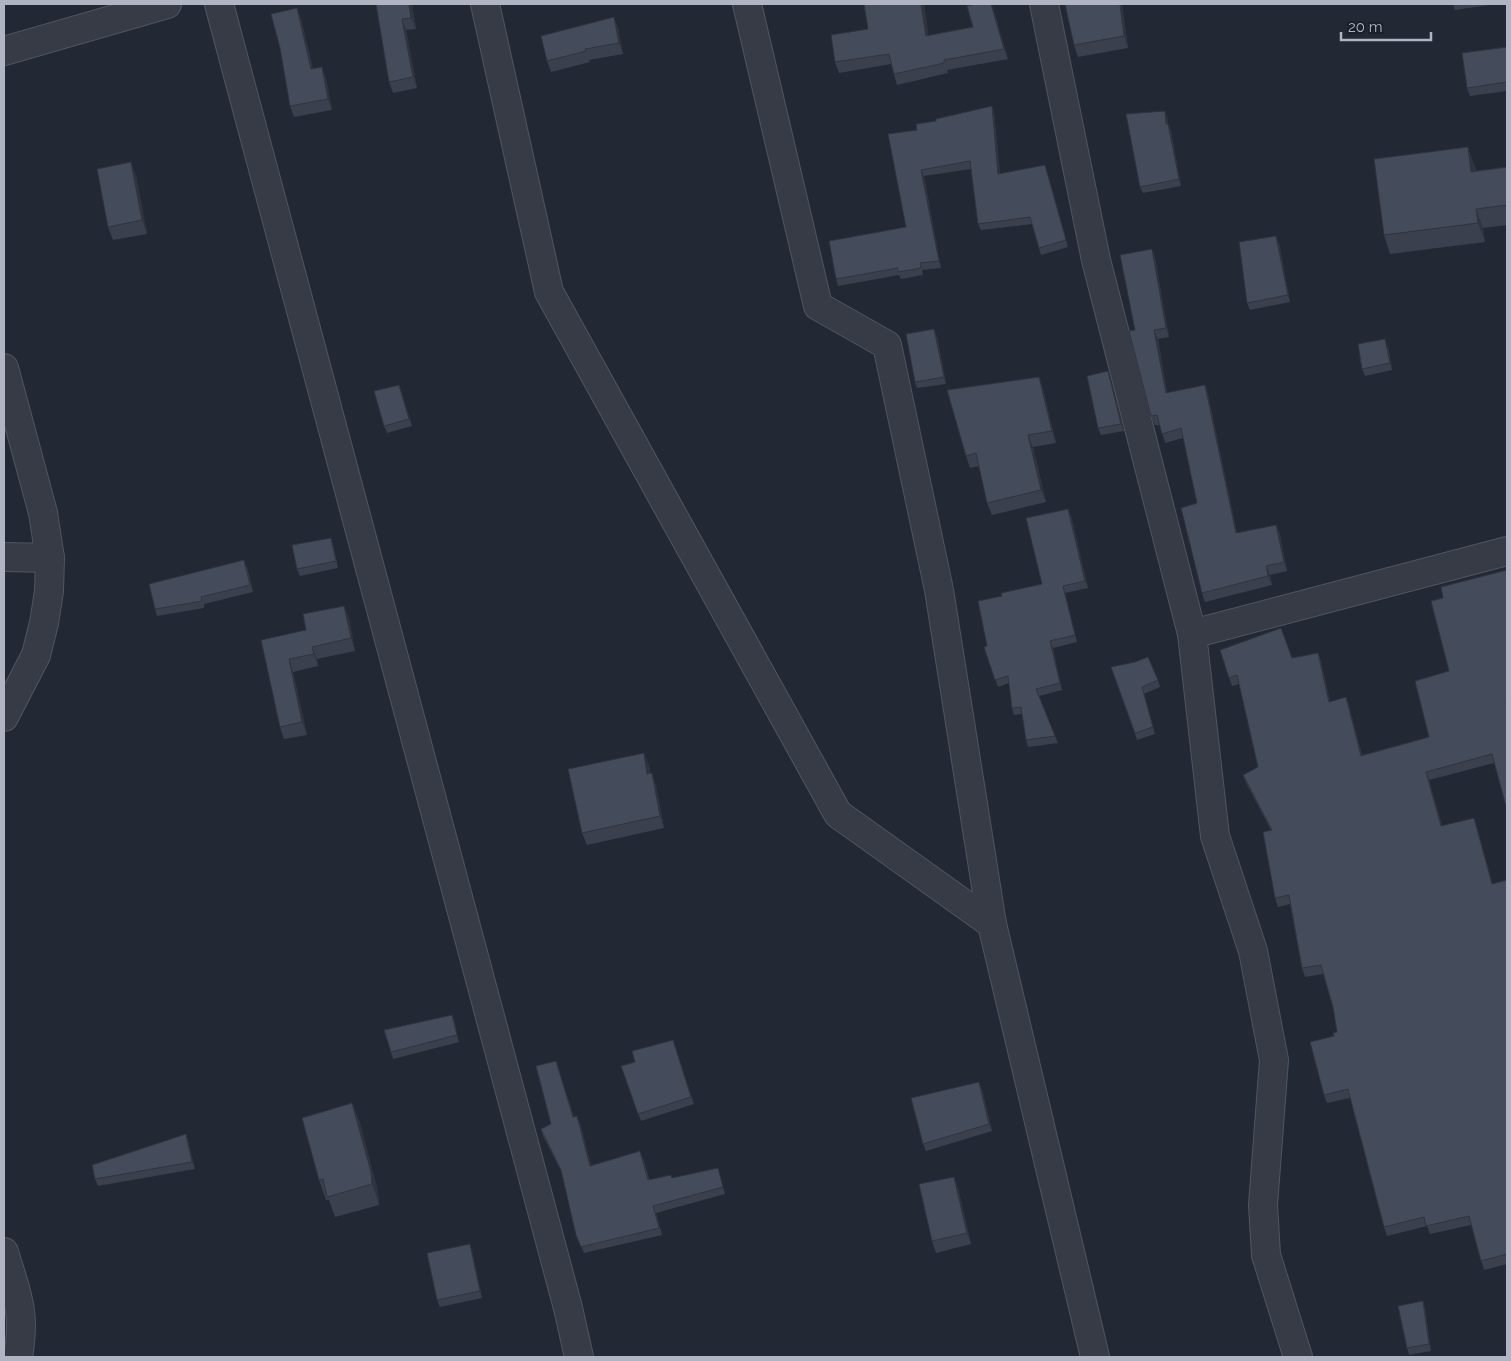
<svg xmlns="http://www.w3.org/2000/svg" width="1511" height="1361" viewBox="0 0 1511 1361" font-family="Raleway,sans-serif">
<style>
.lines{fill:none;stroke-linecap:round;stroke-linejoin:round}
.minor-casing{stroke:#515561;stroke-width:30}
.minor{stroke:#363b46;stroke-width:28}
.wall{fill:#3a404d}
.shaded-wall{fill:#30343f}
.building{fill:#444b5a;stroke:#30343f}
</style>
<rect width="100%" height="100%" fill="#232835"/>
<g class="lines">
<defs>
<g id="minor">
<path d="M219,4l349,1304 11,49"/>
<path d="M485,4l64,288 289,522 154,110"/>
<path d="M747,4l71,302 69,39 52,245 53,334 103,433"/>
<path d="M1044,4l52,256 96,374 23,202 38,115 21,109 -11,145 3,50 32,102"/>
<path d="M4,51l163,-47"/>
<path d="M4,368l39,145 7,45 -1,33 -5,32 -8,32 -32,62"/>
<path d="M4,557l46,1"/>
<path d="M1192,634l315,-83"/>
<path d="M4,1252c13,43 22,60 14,105"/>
</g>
</defs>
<!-- minor casing -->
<use href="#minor" class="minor-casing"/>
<!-- minor -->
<use href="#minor" class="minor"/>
</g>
<!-- wall -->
<g class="wall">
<path d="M376,4h36l4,25 -10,1 11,58 -24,5 -4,-11z"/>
<path d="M864,4h60l4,31 45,-8 18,-23 17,55 -61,11 1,3 -51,12 -6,-21 -52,9 -4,-11 33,-33z"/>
<path d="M1065,4h57l6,44 -50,9 -4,-12z"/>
<path d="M1453,4h43l-41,6z"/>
<path d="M297,8l4,11 12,50 13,9 6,32 -38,7 -4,-11z"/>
<path d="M614,17l4,11 5,26 -34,6 1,2 -39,10 -4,-11z"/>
<path d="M1507,47v44l-37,5 -3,-8z"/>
<path d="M992,106l2,7 6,61 47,-2 21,75 -27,8 -9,-31 -51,6 -3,-6 -7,-55 -47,7 17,92 -19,2 1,5 -22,4 -2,-4 -61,11 -2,-7 70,-52 11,-97 19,-9z"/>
<path d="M1167,117l1,7 3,7 10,55 -38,7 -3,-6z"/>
<path d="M1475,166l1,5 31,-4v58l-24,3 2,14 -95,12 -6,-19z"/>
<path d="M136,176l11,58 -34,6 -5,-13z"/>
<path d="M1279,243l11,59 -40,8 -3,-7z"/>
<path d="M1152,249l3,9 14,79 -11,2 9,54 38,-8 3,9 29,139 39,-8 4,9 7,37 -17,4 2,10 -67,17 -3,-9 -5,-90 -14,-65 -18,5 -5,-18h-5l-4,-9 -16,-86z"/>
<path d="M937,336l9,48 -29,4 -2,-6z"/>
<path d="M1388,346l4,24 -27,6 -3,-7z"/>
<path d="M1108,371l2,7 14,53 -23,4 -3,-7z"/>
<path d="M1039,377l4,12 13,54 -23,4 13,55 -54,13 -5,-12 -8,-37 -9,2 -4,-12z"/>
<path d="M399,385l13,41 -25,7 -3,-7z"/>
<path d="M1071,516l17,72 -23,5 12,49 -24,6 9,42 -23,6 19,47 -30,4 -2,-7 -4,-26 -8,1 -2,-7 -3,-25 -11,4 -14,-40 3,-1 15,-50 40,-12z"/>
<path d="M333,545l5,23 -38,8 -3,-7z"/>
<path d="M247,567l6,25 -49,12v4l-47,8 -2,-7z"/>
<path d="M1507,570v240l-13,-47 -65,17 13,46 35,1 15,57 15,-4v384l-23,6 -13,-45 -41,9 -3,-8 -40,10 -3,-9 -34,-129 -23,5 -3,-8 10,-59 3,-4 -4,-25 -10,-33 -18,3 -3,-9 -12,-64 -12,3 -3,-9 -4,-68 -25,-47 -3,-8 15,-8 -19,-83 -7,2 -12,-36 72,8 26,-5 3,8 9,41 16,-5 3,9 13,49 67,-18 20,-66 -6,-73z"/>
<path d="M344,606l5,13 6,32 -38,8 1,7 -25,6 14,63 -23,4 -4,-12 -19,-87 45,-10z"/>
<path d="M1111,667l47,13 2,7 -16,7 11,40 -18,6z"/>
<path d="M649,765l1,8 6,13 8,42 -77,17 -5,-12z"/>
<path d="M452,1015l7,27 -66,17 -9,-29z"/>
<path d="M673,1040l21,64 -53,17 -20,-55 14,-4z"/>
<path d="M558,1068l16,49 6,6 11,42 52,-7 6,21 23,-1 46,-10 7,26 -69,19 6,22 -78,18 -8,-18 -14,-62 -19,-37 -2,-7 10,-5z"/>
<path d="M982,1089l10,42 -66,20 -3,-7z"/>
<path d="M352,1103l8,20 18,69 1,13 -44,12 -6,-17h-3l-7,-20z"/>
<path d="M186,1134l2,7 7,28 -97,17 -3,-7z"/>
<path d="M958,1188l13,56 -35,9 -4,-12z"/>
<path d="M472,1251l10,47 -42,9 -3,-7z"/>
<path d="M1425,1308l6,43 -22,4 -2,-7z"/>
</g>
<!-- shaded-wall -->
<g class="shaded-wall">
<path d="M409,4h3l4,25 -5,-11z"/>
<path d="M921,4h3l6,42 -4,-10z"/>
<path d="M991,4l3,6 14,49 -4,-10z"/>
<path d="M1120,4h2l6,44 -4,-12z"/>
<path d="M297,8l4,11 14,61 -4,-11z"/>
<path d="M614,17l4,11 5,26 -4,-11z"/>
<path d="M402,19l4,11 11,58 -4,-11z"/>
<path d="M322,67l4,11 6,32 -4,-11z"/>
<path d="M992,106l2,7 7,68 -3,-7z"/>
<path d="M1165,111l2,6 2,14 -3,-7z"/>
<path d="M1168,124l3,7 10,55 -2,-7z"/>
<path d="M1468,147l7,19 3,25 -7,-19z"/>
<path d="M131,162l5,14 11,58 -5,-14z"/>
<path d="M921,170l3,6 17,92 -2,-7z"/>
<path d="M1476,209l7,19 2,14 -7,-19z"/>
<path d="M1276,236l3,7 11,59 -2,-7z"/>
<path d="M1152,249l3,9 14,79 -3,-9z"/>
<path d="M934,329l3,7 9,48 -2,-7z"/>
<path d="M1154,330l4,9 11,63 -3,-9z"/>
<path d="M1385,339l3,7 4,24 -2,-7z"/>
<path d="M1108,371l2,7 14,53 -3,-7z"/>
<path d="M1039,377l4,12 13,54 -4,-12z"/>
<path d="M1205,385l3,9 31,148 -3,-9z"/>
<path d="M1028,435l5,12 13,55 -5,-12z"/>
<path d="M1068,509l3,7 17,72 -3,-7z"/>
<path d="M1276,525l4,9 7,37 -3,-9z"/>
<path d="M1266,566l4,9 2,10 -4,-9z"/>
<path d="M344,606l5,13 6,32 -4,-13z"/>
<path d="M1050,641l3,7 9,42 -2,-7z"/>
<path d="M312,647l5,12 1,7 -4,-12z"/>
<path d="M1318,653l3,8 11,49 -3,-8z"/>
<path d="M289,659l4,13 14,63 -5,-13z"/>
<path d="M1346,697l3,9 15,58 -3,-8z"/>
<path d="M644,753l5,12 3,21 -5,-12z"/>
<path d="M1426,772l3,8 16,55 -4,-9z"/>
<path d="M652,773l4,13 8,42 -4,-12z"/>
<path d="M1474,818l3,9 18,65 -3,-8z"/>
<path d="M452,1015l3,7 4,20 -2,-7z"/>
<path d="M979,1082l3,7 10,42 -3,-7z"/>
<path d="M352,1103l8,20 18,69 1,13 -7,-21z"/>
<path d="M577,1116l3,7 13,49 -3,-6z"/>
<path d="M186,1134l2,7 7,28 -3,-7z"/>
<path d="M954,1177l4,11 13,56 -4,-11z"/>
<path d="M470,1244l2,7 10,47 -2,-7z"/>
<path d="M1423,1301l2,7 6,43 -2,-7z"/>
</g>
<!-- building -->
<g class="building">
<path d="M376,4h33l2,14 -9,1 11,58 -24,5z"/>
<path d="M864,4h57l5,32 47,-9 -6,-21 9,-2h15l13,45 -60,11v3l-50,11 -5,-20 -54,8 -4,-27 37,-6z"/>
<path d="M1065,4h55l4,32 -50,9z"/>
<path d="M297,8l14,61 11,-2 6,32 -38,7 -10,-58 -9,-34z"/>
<path d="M614,17l5,26 -34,6 1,2 -39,10 -6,-25z"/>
<path d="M1507,47v35l-40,6 -5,-35z"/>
<path d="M992,106l6,68 47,-9 21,75 -27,8 -9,-31 -52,7 -8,-63 -49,9 18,91 -19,2 1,5 -23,4v-4l-62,11 -7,-38 77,-14 -18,-93 29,-4 -1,-6 20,-3v-2z"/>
<path d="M1165,111l1,13h2l11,55 -39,8 -14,-73z"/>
<path d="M1468,147l3,25 36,-5v38l-31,4 2,14 -94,12 -10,-76z"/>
<path d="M131,162l11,58 -34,7 -11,-58z"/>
<path d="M1276,236l12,59 -41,8 -8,-61z"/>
<path d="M1152,249l14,79 -12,2 12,63 39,-8 31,148 40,-8 8,37 -18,4 2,10 -66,17 -21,-85 16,-5 -16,-75 -19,6 -5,-19 -6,1 -22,-85 6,-1 -15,-75z"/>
<path d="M934,329l10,48 -29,5 -9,-48z"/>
<path d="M1385,339l5,24 -28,6 -4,-25z"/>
<path d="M1108,371l13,53 -23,4 -11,-52z"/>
<path d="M1039,377l13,54 -24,4 13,55 -54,13 -11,-50 -10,3 -19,-66z"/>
<path d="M399,385l10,34 -25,7 -10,-35z"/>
<path d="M1068,509l17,72 -22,5 12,49 -25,6 10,42 -24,6 19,47 -29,4 -5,-33 -9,1 -4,-32 -13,4 -11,-33 3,-1 -9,-45 24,-5 -1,-3 41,-9 -16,-66z"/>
<path d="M331,538l5,23 -39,8 -5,-24z"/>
<path d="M244,560l6,25 -49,12 1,4 -47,8 -6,-25z"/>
<path d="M1507,570v131h-1l1,6v103l-15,-56 -66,18 15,54 33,-8 18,66 15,-4v374l-26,7 -12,-45 -43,10 -2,-9 -40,10 -36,-138 -24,6 -14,-53 24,-6 -1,-3 4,-1 -4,-25 -12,-42 -19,3 -13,-73 -14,3 -12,-66 9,-2 -29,-55 15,-8 -21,-92 -8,3 -9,-28 61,-22 11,30 26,-5 11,49 17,-5 15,59 68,-19 -14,-56 34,-10 -18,-70 12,-3 -2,-11z"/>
<path d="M344,606l7,32 -39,9 2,7 -25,5 13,63 -22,5 -19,-87 45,-10 -3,-16z"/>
<path d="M1148,657l10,23 -16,7 11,40 -18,6 -24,-66 24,-5z"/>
<path d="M644,753l3,21 5,-1 8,43 -78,17 -14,-64z"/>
<path d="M452,1015l5,20 -66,17 -7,-22z"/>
<path d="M673,1040l18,57 -53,17 -17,-48 14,-4 -3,-11z"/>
<path d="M556,1061l17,56 4,-1 13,50 50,-15 8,29 23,-5 1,3 46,-10 5,19 -70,19 6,22 -78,19 -5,-12 -15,-65 -20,-41 10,-5 -15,-58z"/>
<path d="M979,1082l10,42 -66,20 -12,-46z"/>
<path d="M352,1103l19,69 1,12 -45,13 -4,-18 -4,1 -17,-62z"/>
<path d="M186,1134l6,28 -97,17 -3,-14z"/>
<path d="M954,1177l13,56 -35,8 -13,-57z"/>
<path d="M470,1244l10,47 -43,9 -10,-47z"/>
<path d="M1423,1301l6,43 -22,4 -9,-42z"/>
</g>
<!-- border -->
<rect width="1511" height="1361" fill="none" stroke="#b1b5c3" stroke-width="10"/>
<!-- scale -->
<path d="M1341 32v8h90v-8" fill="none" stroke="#b1b5c3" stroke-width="2.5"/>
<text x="1348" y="32" font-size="15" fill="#b1b5c3" stroke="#1b202b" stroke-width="4" paint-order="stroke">20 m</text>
</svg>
